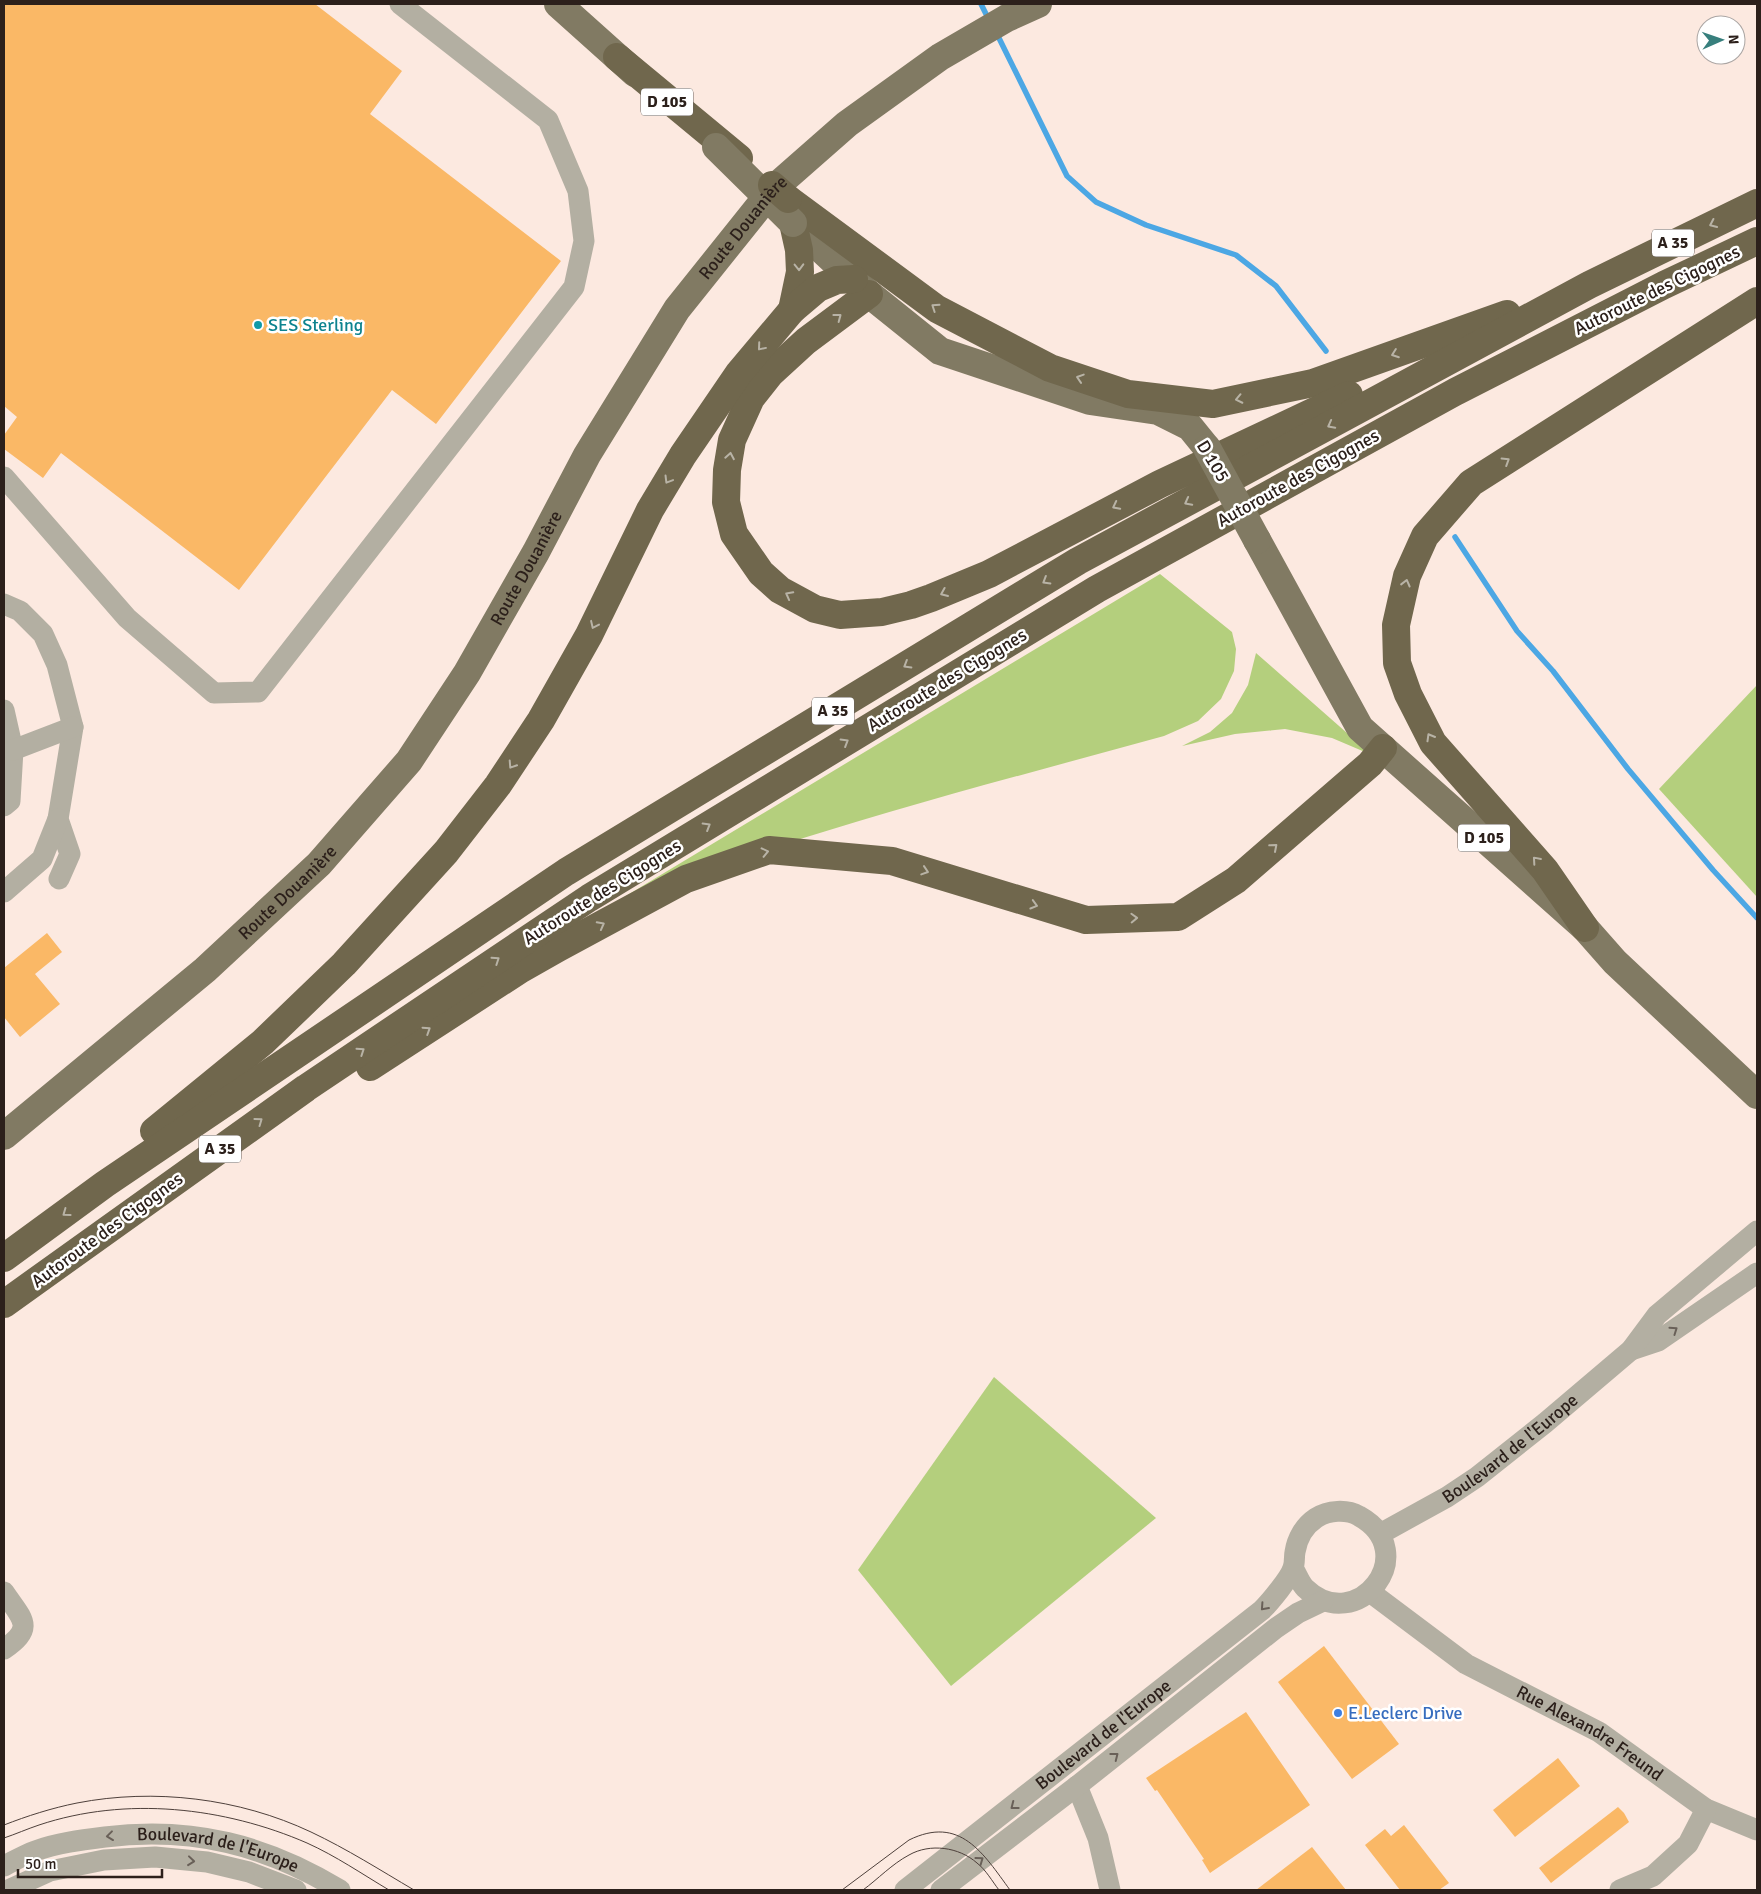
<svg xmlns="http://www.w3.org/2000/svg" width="1761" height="1894" viewBox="0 0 1761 1894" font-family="Signika,sans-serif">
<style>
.green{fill:#b4cf7d}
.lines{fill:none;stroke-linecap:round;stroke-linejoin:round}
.stream{stroke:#4ca7e4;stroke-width:5.5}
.building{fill:#fab866}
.minor{stroke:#b3afa2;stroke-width:21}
.major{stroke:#817a63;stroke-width:28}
.highway{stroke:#70674d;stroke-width:28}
.tram{stroke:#4e403b;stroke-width:1}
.major-bridge{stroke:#817a63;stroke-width:28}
.highway-bridge{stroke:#70674d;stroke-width:28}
.oneway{stroke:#b8b3a6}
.oneway2{stroke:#696058}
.culture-dot{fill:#0f9aa8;stroke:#fff;stroke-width:2}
.shop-dot{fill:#3f7fe0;stroke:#fff;stroke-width:2}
.labels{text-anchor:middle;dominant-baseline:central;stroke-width:5;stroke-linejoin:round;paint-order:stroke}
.shield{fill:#fff;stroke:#6b635f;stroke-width:1}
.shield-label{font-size:16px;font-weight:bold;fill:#2c201b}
.street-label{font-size:18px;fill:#2c201b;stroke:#fff}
.culture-label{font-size:18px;fill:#0d838f;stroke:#fff;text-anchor:start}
.shop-label{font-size:18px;fill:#366cbe;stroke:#fff;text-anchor:start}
</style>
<rect width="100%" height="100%" fill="#fce9e0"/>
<!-- green -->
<g class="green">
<path d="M1160,574l72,58 4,17 -2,22 -13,28 -23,22 -34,15c-156,43 -313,83 -465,137 -35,13 -69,27 -103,41z"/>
<path d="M1256,653l116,102 -40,-17 -47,-9 -50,5 -53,12 28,-14 22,-19 16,-28z"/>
<path d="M1757,685v212l-98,-108z"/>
<path d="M994,1377l162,141 -205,168 -93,-116z"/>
</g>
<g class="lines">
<!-- stream -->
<g class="stream">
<path d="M981,4l8,16"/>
<path d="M996,32l71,144 29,26 50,23 90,30 40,31 50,65"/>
<path d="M1455,537l62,94 36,40 75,98 85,101 44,48"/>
</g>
</g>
<!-- building -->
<g class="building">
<path d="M4,4h311l87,67 -32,43 191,147 -125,163 -44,-34 -153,200 -178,-137 -18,25 -39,-29v-14l13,-18 -13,-11z"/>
<path d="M47,933l15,19 -27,22 25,30 -40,33 -16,-20v-49z"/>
<path d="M1324,1646l75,98 -47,35 -74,-97z"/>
<path d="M1246,1712l64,93 -100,68 -8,-13 2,-1 -47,-69 -2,1 -9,-13z"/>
<path d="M1558,1758l22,28 -65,51 -22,-27z"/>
<path d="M1618,1807l6,6 5,9 -78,61 -12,-15z"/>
<path d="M1404,1825l45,58 -10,7h-39l-35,-45 20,-16 6,7z"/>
<path d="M1312,1847l34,43h-90z"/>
</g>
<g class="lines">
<!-- minor -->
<g class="minor">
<path d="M4,477l123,141 87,75 44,-1 316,-405 10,-46 -6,-50 -30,-71 -148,-116"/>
<path d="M4,604l16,7 23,23 14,31 16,62 -15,92 12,35 -11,25"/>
<path d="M4,710l9,40 -3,51 -6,5"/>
<path d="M13,750l60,-23"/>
<path d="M4,892l38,-33 16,-40"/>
<path d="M1631,1350l27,-9 99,-68"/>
<path id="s1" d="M1380,1534l67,-37 30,-20 68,-54 86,-73 26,-35 100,-84"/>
<path d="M4,1592c18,27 32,35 0,57"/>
<path id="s2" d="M1370,1592l96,72 133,68 107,77 51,21"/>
<path d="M1077,1786l21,52 12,52"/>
<path id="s3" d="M4,1866c10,-5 20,-11 31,-15 22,-8 46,-11 70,-14 87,-11 161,8 235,53"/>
<path d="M8,1890l42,-19 54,-11 51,-3 52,5 42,10 47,18"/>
<path id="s4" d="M905,1890l357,-280c8,-8 28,-32 31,-42 2,-5 1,-11 2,-16 2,-13 9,-26 21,-34 12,-8 31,-9 43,-2 65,36 -2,122 -54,72 -5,-5 -8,-14 -12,-20"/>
<path d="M941,1890l136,-104 199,-158 22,-15 25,-12"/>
<path d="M1620,1890l33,-14 35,-32 18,-35"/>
</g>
<!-- major -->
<g class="major">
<path d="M558,4l77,69"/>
<path d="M793,223l76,71 71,57 150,50 68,10 32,16 17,21"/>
<path d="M1257,540l103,188 225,200 30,34 142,133"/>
<path id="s5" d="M4,1136l201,-166 114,-106 90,-103 58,-88 69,-121 51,-97 90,-146 96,-120 74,-65 93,-67 67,-39 31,-14"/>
</g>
<!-- highway -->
<g class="highway">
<path d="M617,57l122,101"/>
<path d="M788,199l149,110 113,59 78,26 85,10 100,-21 194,-69"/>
<path d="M869,294l-63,47 -36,33 -19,24 -19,42 -5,30 -1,32 8,32 27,39 19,17 35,19 25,6 42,-3 29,-7 20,-7 58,-24 171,-90 189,-89"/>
<path d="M792,310l8,-38 -1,-22 -6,-27"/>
<path d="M1585,928l-40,-58 -112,-127 -25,-49 -11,-31 -1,-38 11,-49 18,-40 46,-53 286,-182"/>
<path d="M370,1067l151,-98 37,-21 128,-69 83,-29 123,11 194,59 92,-3 58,-37 134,-116 13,-16"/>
<path d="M154,1131l109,-89 81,-78 102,-112 52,-67 43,-65 48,-85 61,-125 33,-55 56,-82 53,-63 26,-22 19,-8 17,-1"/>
<path d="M4,1258l101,-74 461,-312 512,-311 511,-276 168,-82"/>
<path d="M4,1304l302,-216 283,-190 508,-309 358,-197 209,-107 93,-44"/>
</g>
<!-- tram -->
<g class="tram">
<path d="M4,1825c23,-9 48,-17 73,-22 77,-15 162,-5 234,29 36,17 69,38 103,58"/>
<path d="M4,1838c12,-4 23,-9 35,-13 87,-29 185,-18 268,18 29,13 55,31 82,47"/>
<path d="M842,1890l67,-50c51,-25 74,13 101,50"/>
<path d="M863,1890c15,-11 29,-26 46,-35 21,-12 50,-8 68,8 9,7 15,18 22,27"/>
</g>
<!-- major-bridge -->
<g class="major-bridge">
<path d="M716,147l77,76"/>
<path d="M1207,448l50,92"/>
</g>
<!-- highway-bridge -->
<path class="highway-bridge" d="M772,185l16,14"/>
</g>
<!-- one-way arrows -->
<defs><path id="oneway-chevron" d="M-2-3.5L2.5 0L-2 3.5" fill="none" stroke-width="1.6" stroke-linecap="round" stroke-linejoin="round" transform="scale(1.25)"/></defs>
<g class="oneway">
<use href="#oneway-chevron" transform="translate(1713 224) rotate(155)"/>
<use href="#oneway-chevron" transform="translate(799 267) rotate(89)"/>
<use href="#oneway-chevron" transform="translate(935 307) rotate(-146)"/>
<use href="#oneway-chevron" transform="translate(838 317) rotate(-37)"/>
<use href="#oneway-chevron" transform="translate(761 347) rotate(130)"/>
<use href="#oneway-chevron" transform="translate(1395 354) rotate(160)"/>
<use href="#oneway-chevron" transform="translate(1080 378) rotate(-162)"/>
<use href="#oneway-chevron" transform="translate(1239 399) rotate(168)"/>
<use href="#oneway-chevron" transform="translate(1331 425) rotate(152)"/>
<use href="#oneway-chevron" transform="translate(730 456) rotate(-80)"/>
<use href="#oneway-chevron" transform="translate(1506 461) rotate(-32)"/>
<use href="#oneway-chevron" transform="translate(668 480) rotate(121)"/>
<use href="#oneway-chevron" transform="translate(1188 502) rotate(152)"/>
<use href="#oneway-chevron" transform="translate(1116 506) rotate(153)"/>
<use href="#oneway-chevron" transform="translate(1046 581) rotate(149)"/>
<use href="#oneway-chevron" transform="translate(1406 583) rotate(-76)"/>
<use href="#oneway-chevron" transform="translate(944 593) rotate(157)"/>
<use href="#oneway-chevron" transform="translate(789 595) rotate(-152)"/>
<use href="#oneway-chevron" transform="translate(594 625) rotate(115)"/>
<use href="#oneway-chevron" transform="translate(907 665) rotate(149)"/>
<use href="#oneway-chevron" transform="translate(1430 737) rotate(-120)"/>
<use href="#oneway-chevron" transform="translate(845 742) rotate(-31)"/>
<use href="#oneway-chevron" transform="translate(512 765) rotate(123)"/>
<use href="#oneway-chevron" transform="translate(707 826) rotate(-31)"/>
<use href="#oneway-chevron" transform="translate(1274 847) rotate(-41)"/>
<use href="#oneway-chevron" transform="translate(765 852) rotate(-13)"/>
<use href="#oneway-chevron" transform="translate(1536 860) rotate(-131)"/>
<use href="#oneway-chevron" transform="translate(925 871) rotate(18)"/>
<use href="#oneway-chevron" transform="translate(1034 905) rotate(16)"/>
<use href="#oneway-chevron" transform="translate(1134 918) rotate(-2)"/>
<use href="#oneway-chevron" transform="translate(601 925) rotate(-28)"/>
<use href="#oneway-chevron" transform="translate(496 960) rotate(-34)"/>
<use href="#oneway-chevron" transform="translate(427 1030) rotate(-33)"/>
<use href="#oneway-chevron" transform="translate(361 1051) rotate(-34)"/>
<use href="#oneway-chevron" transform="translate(259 1121) rotate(-36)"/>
<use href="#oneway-chevron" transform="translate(66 1213) rotate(144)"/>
</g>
<g class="oneway2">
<use href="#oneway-chevron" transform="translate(1674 1330) rotate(-35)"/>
<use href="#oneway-chevron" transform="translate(1264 1607) rotate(132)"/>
<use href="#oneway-chevron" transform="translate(1115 1756) rotate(-38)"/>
<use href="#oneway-chevron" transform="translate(1014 1806) rotate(142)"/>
<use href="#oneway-chevron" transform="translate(110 1836) rotate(173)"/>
<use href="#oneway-chevron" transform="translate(980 1860) rotate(-36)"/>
<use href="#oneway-chevron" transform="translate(191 1861) rotate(6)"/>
</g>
<!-- markers -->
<circle class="culture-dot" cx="258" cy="325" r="5"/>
<circle class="shop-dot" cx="1338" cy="1713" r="5"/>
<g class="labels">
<!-- shield labels -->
<g class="shield">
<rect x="641" y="88.5" width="52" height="27" rx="4"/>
<rect x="1652" y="229.5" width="42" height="27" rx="4"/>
<rect x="812" y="697.5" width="42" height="27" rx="4"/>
<rect x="1458" y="824.5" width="52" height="27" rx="4"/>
<rect x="199" y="1135.5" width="42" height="27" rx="4"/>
</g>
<g class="shield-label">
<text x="667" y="102">D 105</text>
<text x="1673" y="243">A 35</text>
<text x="833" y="711">A 35</text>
<text x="1484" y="838">D 105</text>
<text x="220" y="1149">A 35</text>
</g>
<!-- street labels -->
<g class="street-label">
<text stroke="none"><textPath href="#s5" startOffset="1184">Route Douanière</textPath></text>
<text transform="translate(1657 290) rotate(-26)">Autoroute des Cigognes</text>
<text transform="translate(1213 461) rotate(59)">D 105</text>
<text transform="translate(1298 478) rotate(-29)">Autoroute des Cigognes</text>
<text stroke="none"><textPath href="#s5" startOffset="779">Route Douanière</textPath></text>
<text transform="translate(947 680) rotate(-31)">Autoroute des Cigognes</text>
<text stroke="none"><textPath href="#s5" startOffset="374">Route Douanière</textPath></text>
<text transform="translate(602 892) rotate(-32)">Autoroute des Cigognes</text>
<text transform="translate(107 1230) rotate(-36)">Autoroute des Cigognes</text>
<text stroke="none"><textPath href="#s1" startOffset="156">Boulevard de l'Europe</textPath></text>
<text stroke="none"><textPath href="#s2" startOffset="262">Rue Alexandre Freund</textPath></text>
<text stroke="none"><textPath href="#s4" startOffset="252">Boulevard de l'Europe</textPath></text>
<text stroke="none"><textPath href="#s3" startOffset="221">Boulevard de l'Europe</textPath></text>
</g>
<!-- culture labels -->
<g class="culture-label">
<text x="268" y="325">SES Sterling</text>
</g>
<!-- shop labels -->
<g class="shop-label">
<text x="1348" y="1713">E.Leclerc Drive</text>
</g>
</g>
<!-- border -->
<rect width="1761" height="1894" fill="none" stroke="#2c201b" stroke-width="10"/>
<!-- north arrow -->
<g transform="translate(1721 40) rotate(88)"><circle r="24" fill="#ffffff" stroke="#aba6a4"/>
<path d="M0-4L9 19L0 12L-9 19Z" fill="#377f7d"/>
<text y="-8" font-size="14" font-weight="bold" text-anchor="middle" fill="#2c201b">N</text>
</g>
<!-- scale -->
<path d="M18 1869v8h144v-8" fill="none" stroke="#2c201b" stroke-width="2.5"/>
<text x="25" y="1869" font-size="15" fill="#2c201b" stroke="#ffffff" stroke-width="4" paint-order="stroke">50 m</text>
</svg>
